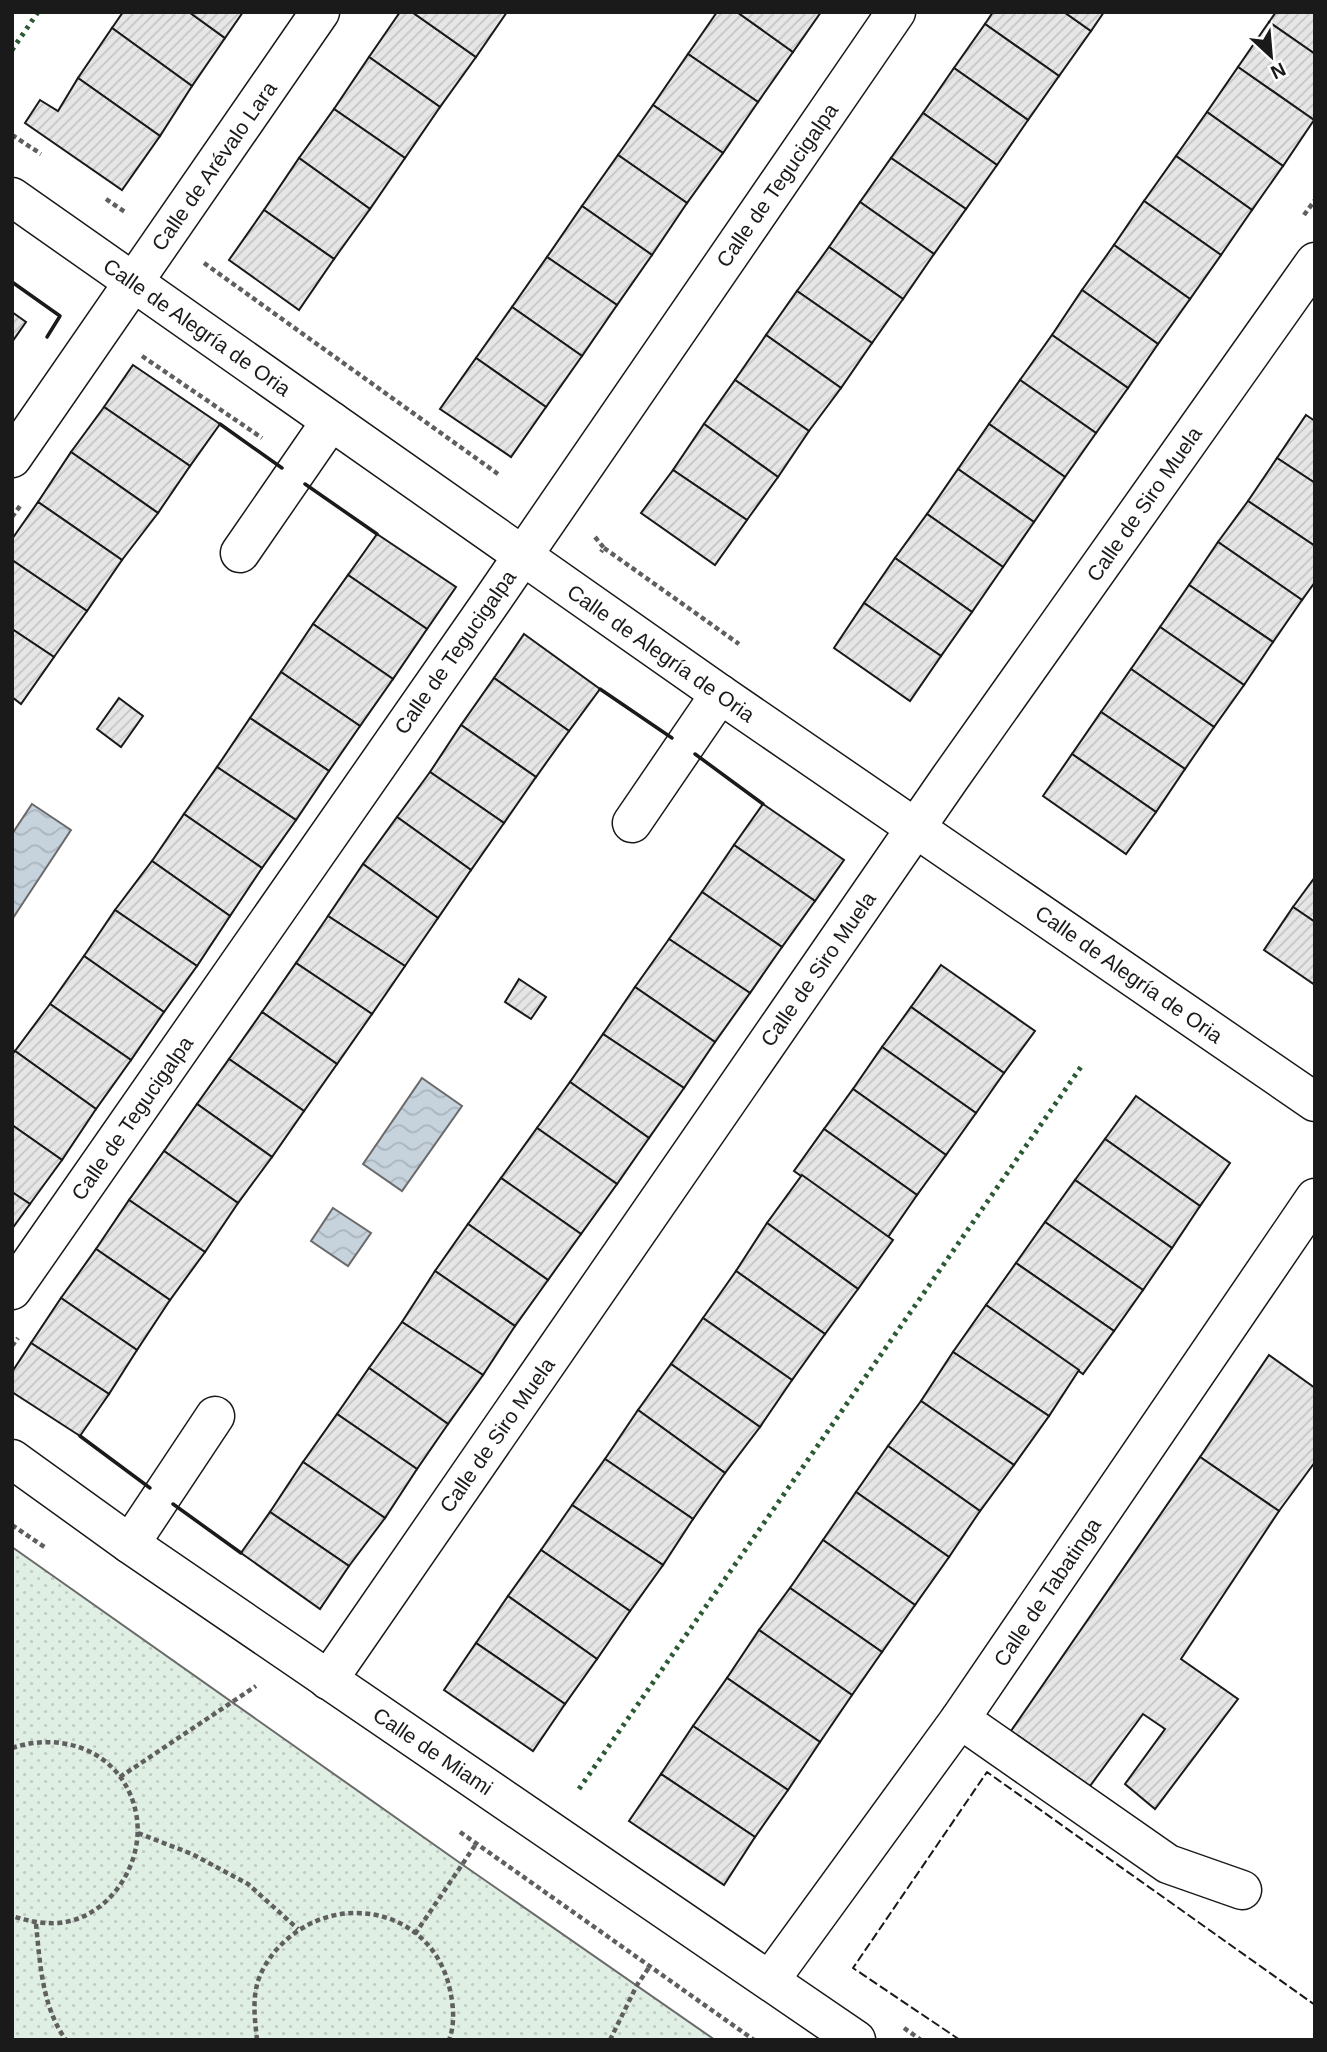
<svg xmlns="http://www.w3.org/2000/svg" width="1327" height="2052" viewBox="0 0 1327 2052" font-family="Helvetica,sans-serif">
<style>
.green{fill:url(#green-dots);stroke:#6a6a6a;stroke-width:2}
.water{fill:url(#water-waves);stroke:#6a6a6a;stroke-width:2}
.building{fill:url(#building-hatch);stroke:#1a1a1a;stroke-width:2}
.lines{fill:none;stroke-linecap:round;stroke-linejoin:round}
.minor-casing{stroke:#1a1a1a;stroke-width:41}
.path{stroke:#5f5f5f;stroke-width:4.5;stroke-dasharray:5 3.5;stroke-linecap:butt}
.minor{stroke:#fff;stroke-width:38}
.hedge{stroke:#2b5a34;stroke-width:5;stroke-dasharray:3.5 5;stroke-linecap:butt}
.fence{stroke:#1a1a1a;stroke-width:2;stroke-dasharray:9 3.5;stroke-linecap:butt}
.wall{stroke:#1a1a1a;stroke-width:3.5}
.labels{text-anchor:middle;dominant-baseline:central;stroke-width:5;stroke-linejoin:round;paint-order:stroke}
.street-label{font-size:21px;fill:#1a1a1a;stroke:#fff}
</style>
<defs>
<pattern id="green-dots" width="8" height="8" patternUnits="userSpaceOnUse" patternTransform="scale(1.75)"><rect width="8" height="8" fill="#e0efe3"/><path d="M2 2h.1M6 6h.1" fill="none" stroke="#c0ccc2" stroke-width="1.8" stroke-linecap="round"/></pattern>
<pattern id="water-waves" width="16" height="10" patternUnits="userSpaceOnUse" patternTransform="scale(1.75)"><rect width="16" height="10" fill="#c6d2dc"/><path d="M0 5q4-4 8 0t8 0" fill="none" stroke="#aab4bc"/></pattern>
<pattern id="building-hatch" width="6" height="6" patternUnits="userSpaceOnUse" patternTransform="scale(1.75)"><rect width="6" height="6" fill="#e6e6e6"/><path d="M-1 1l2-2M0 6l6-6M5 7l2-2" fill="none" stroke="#c5c5c5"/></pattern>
</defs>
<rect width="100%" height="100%" fill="#fff"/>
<!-- green -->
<path class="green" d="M12,1547l451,318 252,175h-703z"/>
<!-- water -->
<g class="water">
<path d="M32,804l39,26 -58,88 -1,-84z"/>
<path d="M422,1078l40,28 -60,85 -39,-27z"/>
<path d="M333,1208l38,25 -23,33 -37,-25z"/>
</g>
<!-- building -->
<g class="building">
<path d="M123,12h66l36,26 -33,48 -80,-58z"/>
<path d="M189,12h54l-18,26z"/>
<path d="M400,12h12l64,45 -36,50 -71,-50z"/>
<path d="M412,12h95l-31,45z"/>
<path d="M717,12h20l56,40 -35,50 -70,-48z"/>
<path d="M737,12h84l-28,40z"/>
<path d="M993,12h71l27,19 -32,45 -74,-52z"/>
<path d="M1064,12h40l-13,19z"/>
<path d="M1276,12h39v42l-46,-32z"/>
<path d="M1269,22l46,32 -1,66 -76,-53z"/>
<path d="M985,24l74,52 -31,44 -74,-52z"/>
<path d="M112,28l80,58 -32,50 -82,-58z"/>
<path d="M688,54l70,48 -35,51 -70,-48z"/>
<path d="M369,57l71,50 -35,51 -71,-49z"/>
<path d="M1238,67l76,53 -31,46 -76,-54z"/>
<path d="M954,68l74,52 -31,45 -74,-52z"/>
<path d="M78,78l82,58 -38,54 -97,-67 15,-23 18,11z"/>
<path d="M653,105l70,48 -36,50 -69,-48z"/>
<path d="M334,109l71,49 -35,51 -71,-51z"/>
<path d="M1207,112l76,54 -31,44 -76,-54z"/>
<path d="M923,113l74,52 -31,44 -75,-51z"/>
<path d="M618,155l69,48 -35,52 -70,-49z"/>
<path d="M1176,156l76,54 -31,45 -77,-54z"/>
<path d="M299,158l71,51 -36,50 -70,-49z"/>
<path d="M891,158l75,51 -32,45 -74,-52z"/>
<path d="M1144,201l77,54 -31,44 -76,-54z"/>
<path d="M860,202l74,52 -31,45 -74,-52z"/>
<path d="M582,206l70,49 -35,50 -70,-48z"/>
<path d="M264,210l70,49 -35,51 -70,-50z"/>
<path d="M1114,245l76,54 -32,45 -76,-54z"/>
<path d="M829,247l74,52 -31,44 -75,-52z"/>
<path d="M547,257l70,48 -35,51 -70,-49z"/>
<path d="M1082,290l76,54 -30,44 -76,-53z"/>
<path d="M797,291l75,52 -31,45 -75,-53z"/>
<path d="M512,307l70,49 -36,51 -70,-49z"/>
<path d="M12,312l14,10 -14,20z"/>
<path d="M766,335l75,53 -32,43 -74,-51z"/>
<path d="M1052,335l76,53 -32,45 -76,-53z"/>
<path d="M476,358l70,49 -35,50 -71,-48z"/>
<path d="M133,365l87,59 -30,42 -86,-59z"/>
<path d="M735,380l74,51 -31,46 -74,-53z"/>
<path d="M1020,380l76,53 -31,44 -76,-53z"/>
<path d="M104,407l86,59 -32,47 -87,-61z"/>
<path d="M1306,415l9,6v62l-38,-25z"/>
<path d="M704,424l74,53 -31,43 -74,-50z"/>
<path d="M989,424l76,53 -31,45 -76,-53z"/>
<path d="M71,452l87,61 -36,47 -84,-58z"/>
<path d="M1277,458l38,25v63l-67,-45z"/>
<path d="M958,469l76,53 -31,45 -76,-53z"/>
<path d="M673,470l74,50 -32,45 -74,-52z"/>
<path d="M1248,501l67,45v36l-13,18 -84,-58z"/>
<path d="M38,502l84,58 -35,51 -75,-51v-21z"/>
<path d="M927,514l76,53 -31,45 -77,-54z"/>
<path d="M377,534l79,53 -29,42 -79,-54z"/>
<path d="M1218,542l84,58 -29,42 -84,-57z"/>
<path d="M895,558l77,54 -31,44 -77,-53z"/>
<path d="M12,560l75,51 -33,46 -42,-28z"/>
<path d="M348,575l79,54 -34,50 -80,-55z"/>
<path d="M1189,585l84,57 -29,43 -84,-58z"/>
<path d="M864,603l77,53 -31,45 -76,-53z"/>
<path d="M313,624l80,55 -33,47 -79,-54z"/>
<path d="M1160,627l84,58 -30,42 -83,-58z"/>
<path d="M12,629l42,28 -33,47 -9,-7z"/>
<path d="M524,634l76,55 -31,42 -75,-53z"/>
<path d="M1131,669l83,58 -29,42 -84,-57z"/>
<path d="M281,672l79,54 -31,45 -79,-53z"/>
<path d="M494,678l75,53 -33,46 -75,-52z"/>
<path d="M119,698l24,18 -22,31 -24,-18z"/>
<path d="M1101,712l84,57 -29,43 -84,-58z"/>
<path d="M250,718l79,53 -33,49 -79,-53z"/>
<path d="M461,725l75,52 -32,46 -74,-51z"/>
<path d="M1072,754l84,58 -30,42 -83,-58z"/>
<path d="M217,767l79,53 -34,48 -78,-54z"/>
<path d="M430,772l74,51 -33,47 -74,-53z"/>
<path d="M763,804l81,56 -29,41 -81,-56z"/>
<path d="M184,814l78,54 -32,48 -78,-55z"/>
<path d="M397,817l74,53 -33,48 -75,-54z"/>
<path d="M734,845l81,56 -33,46 -80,-55z"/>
<path d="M152,861l78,55 -33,50 -82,-56z"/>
<path d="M363,864l75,54 -33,48 -77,-50z"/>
<path d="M1315,877v45l-22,-15z"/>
<path d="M702,892l80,55 -32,46 -81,-54z"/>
<path d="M1293,907l22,15v63l-51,-35z"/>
<path d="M115,910l82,56 -33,46 -80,-56z"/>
<path d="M328,916l77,50 -33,48 -76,-51z"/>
<path d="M669,939l81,54 -35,49 -80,-55z"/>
<path d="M84,956l80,56 -33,48 -81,-56z"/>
<path d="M296,963l76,51 -35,50 -75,-52z"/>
<path d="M941,965l94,66 -31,42 -93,-66z"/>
<path d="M519,979l27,18 -15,22 -26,-17z"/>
<path d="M635,987l80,55 -31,46 -81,-54z"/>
<path d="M50,1004l81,56 -35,49 -81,-58z"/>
<path d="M911,1007l93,66 -28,40 -94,-66z"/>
<path d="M262,1012l75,52 -33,47 -75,-52z"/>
<path d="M603,1034l81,54 -35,50 -79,-56z"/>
<path d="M882,1047l94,66 -30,42 -93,-66z"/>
<path d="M15,1051l81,58 -34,51 -50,-35v-70z"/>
<path d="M229,1059l75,52 -32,46 -75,-53z"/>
<path d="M570,1082l79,56 -32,46 -80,-56z"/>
<path d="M853,1089l93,66 -29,40 -93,-66z"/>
<path d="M1136,1096l94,67 -30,43 -95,-67z"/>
<path d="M197,1104l75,53 -34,46 -74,-52z"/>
<path d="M12,1125l50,35 -32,44 -18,-12z"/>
<path d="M537,1128l80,56 -36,50 -80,-56z"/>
<path d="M824,1129l93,66 -29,42 -94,-66z"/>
<path d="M1105,1139l95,67 -28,42 -97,-68z"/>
<path d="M164,1151l74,52 -33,49 -76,-52z"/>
<path d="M802,1175l91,65 -35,49 -91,-66z"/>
<path d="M501,1178l80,56 -33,46 -80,-56z"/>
<path d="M1075,1180l97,68 -29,42 -98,-68z"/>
<path d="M12,1192l18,12 -18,25z"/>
<path d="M129,1200l76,52 -35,48 -74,-51z"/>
<path d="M1045,1222l98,68 -29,41 -98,-68z"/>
<path d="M767,1223l91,66 -33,45 -89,-63z"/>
<path d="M468,1224l80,56 -33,46 -80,-55z"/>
<path d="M96,1249l74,51 -33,50 -76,-52z"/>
<path d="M1016,1263l98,68 -31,43 -97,-69z"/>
<path d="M435,1271l80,55 -32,49 -81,-53z"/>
<path d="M736,1271l89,63 -33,46 -89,-62z"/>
<path d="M61,1298l76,52 -28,44 -78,-51z"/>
<path d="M986,1305l93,65 -30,46 -96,-64z"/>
<path d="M703,1318l89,62 -32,47 -89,-63z"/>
<path d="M402,1322l81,53 -35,49 -79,-56z"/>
<path d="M31,1343l78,51 -29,42 -68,-44v-20z"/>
<path d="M953,1352l96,64 -35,49 -93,-64z"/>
<path d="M1269,1355l46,33v74l-36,49 -79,-54z"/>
<path d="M671,1364l89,63 -35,46 -87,-63z"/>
<path d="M369,1368l79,56 -31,45 -80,-55z"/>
<path d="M921,1401l93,64 -34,46 -92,-65z"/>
<path d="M638,1410l87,63 -32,46 -88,-60z"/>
<path d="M337,1414l80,55 -32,49 -82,-56z"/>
<path d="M888,1446l92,65 -31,46 -93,-65z"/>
<path d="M1200,1457l79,54 -98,148 57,40 -83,110 -30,-25 40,-55 -22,-15 -53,72 -79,-55z"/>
<path d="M605,1459l88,60 -30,46 -91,-60z"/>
<path d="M303,1462l82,56 -36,48 -79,-54z"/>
<path d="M856,1492l93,65 -34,48 -92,-65z"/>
<path d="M572,1505l91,60 -33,46 -89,-61z"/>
<path d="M270,1512l79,54 -29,43 -79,-56z"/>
<path d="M823,1540l92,65 -33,47 -92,-64z"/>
<path d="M541,1550l89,61 -33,48 -89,-63z"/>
<path d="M790,1588l92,64 -30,43 -93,-65z"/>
<path d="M508,1596l89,63 -32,45 -89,-61z"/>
<path d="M759,1630l93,65 -32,47 -93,-64z"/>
<path d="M476,1643l89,61 -32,47 -89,-61z"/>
<path d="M727,1678l93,64 -32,48 -95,-64z"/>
<path d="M693,1726l95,64 -33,47 -94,-63z"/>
<path d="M661,1774l94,63 -31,48 -95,-64z"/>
</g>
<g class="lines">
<defs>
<g id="minor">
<path d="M12,197l708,497 595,408"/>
<path d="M12,458l308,-446"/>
<path d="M240,553l91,-132"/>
<path d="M632,823l88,-129"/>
<path d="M12,1290l479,-688 405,-590"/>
<path d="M12,1459l118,85 726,496"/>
<path d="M130,1544l85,-128"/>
<path d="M328,1680l622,-902 365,-516"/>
<path d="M960,1719l208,145 74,26"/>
<path d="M770,1980l190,-261 355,-521"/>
</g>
</defs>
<!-- minor casing -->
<use href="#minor" class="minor-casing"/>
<!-- path -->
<g class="path">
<path d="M12,135l29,19"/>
<path d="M106,199l19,13"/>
<path d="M1304,215l11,-15"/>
<path d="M204,263l294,211"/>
<path d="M142,356l120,82"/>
<path d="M12,517l8,-11"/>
<path d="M595,537l9,11 -3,4"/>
<path d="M604,548l135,96"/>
<path d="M12,1346l6,-8"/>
<path d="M12,1525l34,23"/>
<path d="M12,1748c54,-18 112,6 124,65 10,49 -26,105 -77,110 -17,1 -31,-2 -47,-7"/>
<path d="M120,1777l136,-91"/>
<path d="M460,1832l294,208"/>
<path d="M138,1833l54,21 56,30 50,45"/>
<path d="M36,1924c4,39 6,83 30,116"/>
<path d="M415,1934l61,-90"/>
<path d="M904,2028l17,12"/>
<path d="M257,2040c-2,-20 -5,-39 1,-59 5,-15 15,-29 26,-39 54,-51 143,-33 164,40 5,18 8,40 1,58"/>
<path d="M610,2040l27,-55 13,-19"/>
</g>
<!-- minor -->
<use href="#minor" class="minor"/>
<!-- hedge -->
<g class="hedge">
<path d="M12,50l26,-38"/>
<path d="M579,1789l504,-725"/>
</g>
<!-- fence -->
<path class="fence" d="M960,2040l-107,-72 134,-196 328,233"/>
<!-- wall -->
<g class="wall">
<path d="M12,282l48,34 -13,21"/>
<path d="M220,424l62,44"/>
<path d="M305,484l72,50"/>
<path d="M600,689l72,49"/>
<path d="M695,754l68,50"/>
<path d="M80,1436l70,52"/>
<path d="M173,1504l68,49"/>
</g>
</g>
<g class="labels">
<!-- street labels -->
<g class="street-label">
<text transform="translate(214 166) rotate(-55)">Calle de Arévalo Lara</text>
<text transform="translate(777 185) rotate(-55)">Calle de Tegucigalpa</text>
<text transform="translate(197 327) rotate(35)">Calle de Alegría de Oria</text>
<text transform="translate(1144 504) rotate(-55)">Calle de Siro Muela</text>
<text transform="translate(455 652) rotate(-55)">Calle de Tegucigalpa</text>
<text transform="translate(661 653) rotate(35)">Calle de Alegría de Oria</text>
<text transform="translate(818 969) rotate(-55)">Calle de Siro Muela</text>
<text transform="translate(1129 974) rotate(35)">Calle de Alegría de Oria</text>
<text transform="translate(132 1118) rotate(-55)">Calle de Tegucigalpa</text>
<text transform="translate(497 1435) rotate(-55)">Calle de Siro Muela</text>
<text transform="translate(1047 1592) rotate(-56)">Calle de Tabatinga</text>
<text transform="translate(433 1751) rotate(34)">Calle de Miami</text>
</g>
</g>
<!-- border -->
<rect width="1327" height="2052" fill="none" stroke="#1a1a1a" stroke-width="28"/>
<!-- north arrow -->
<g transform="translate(1271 56) rotate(154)" stroke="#ffffff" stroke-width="5" paint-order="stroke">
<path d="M0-5L12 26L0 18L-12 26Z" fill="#1a1a1a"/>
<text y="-10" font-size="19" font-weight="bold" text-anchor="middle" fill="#1a1a1a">N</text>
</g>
</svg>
